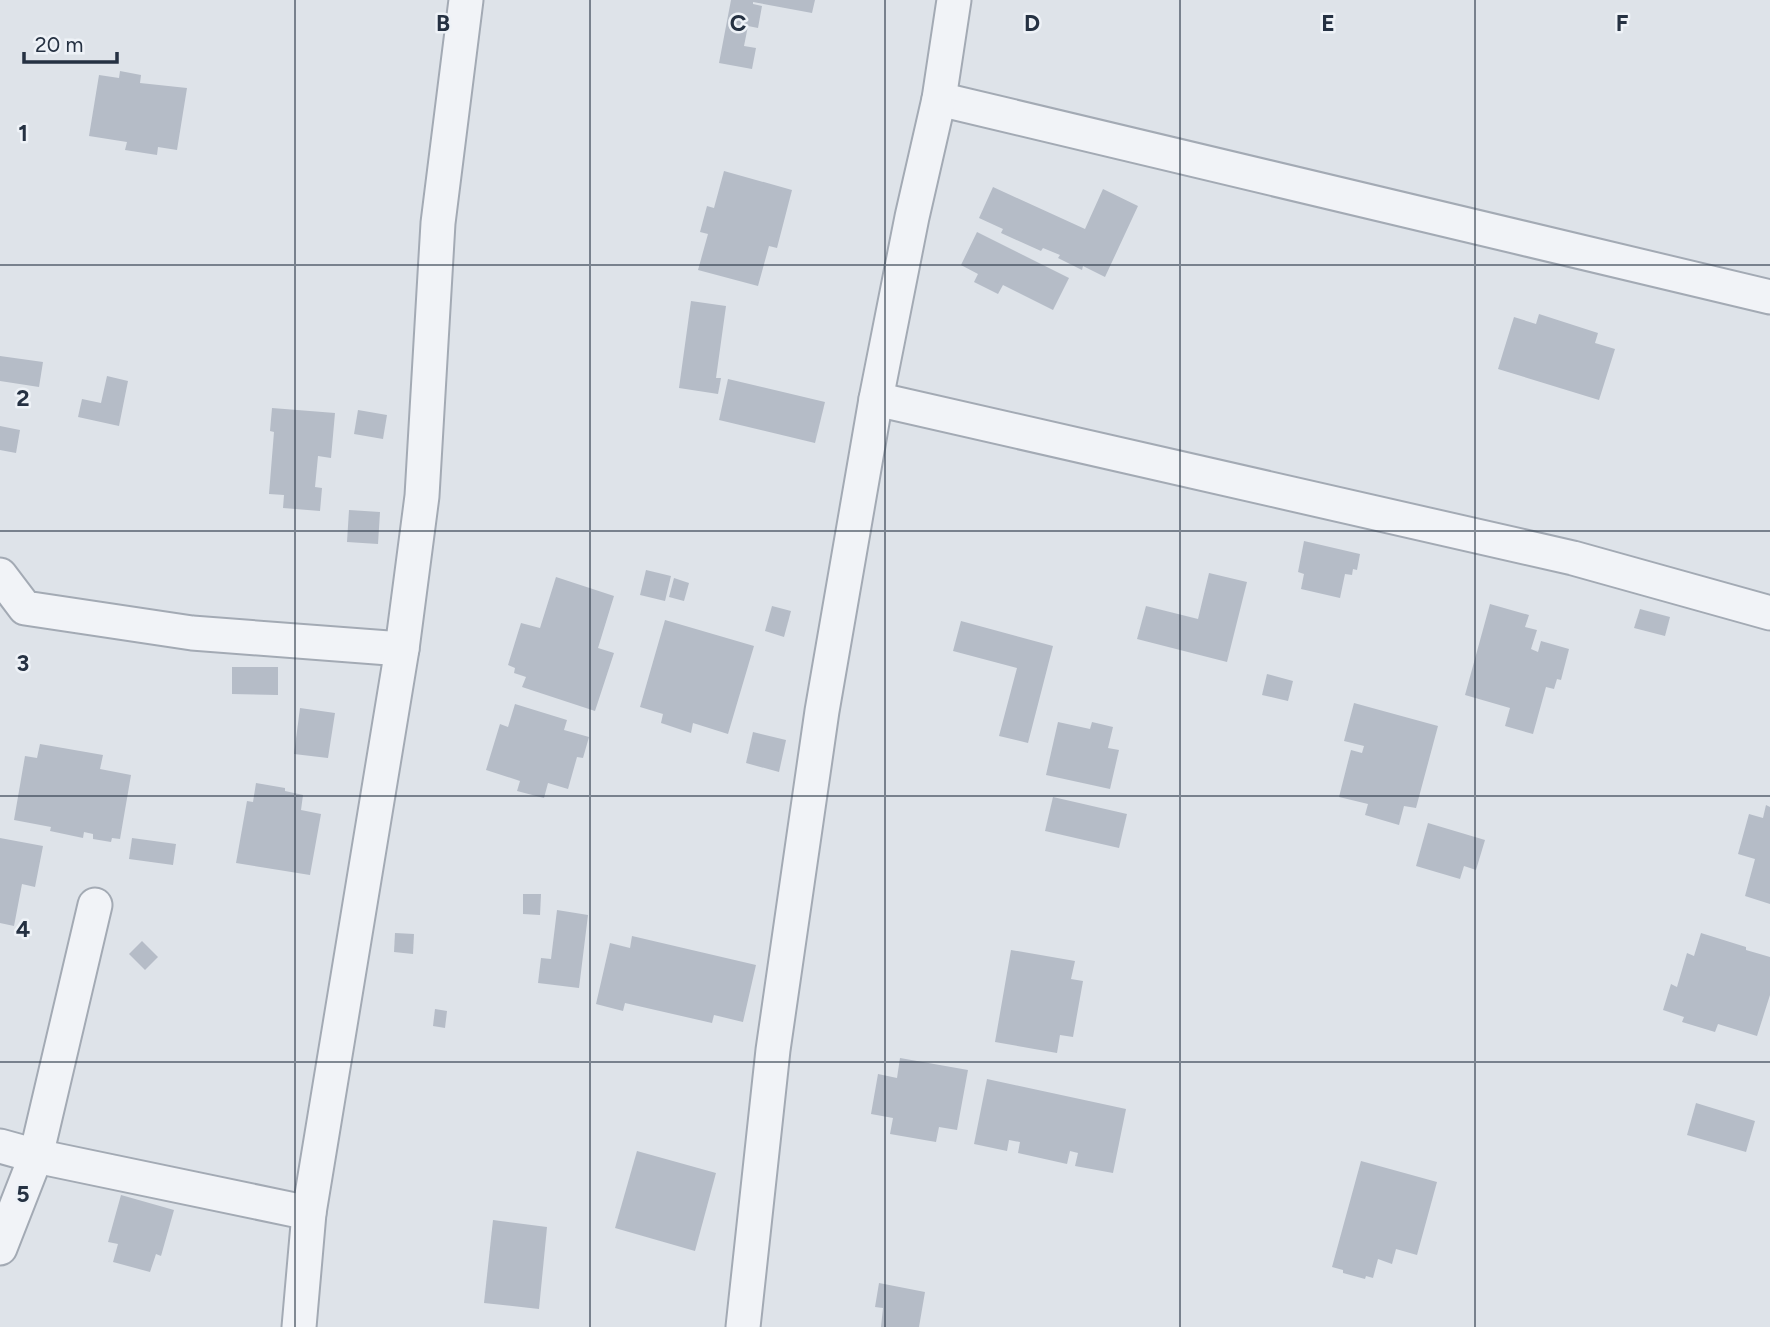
<svg xmlns="http://www.w3.org/2000/svg" width="1770" height="1327" viewBox="0 0 1770 1327" font-family="Figtree,sans-serif">
<style>
.building{fill:#b5bcc7}
.lines{fill:none;stroke-linecap:round;stroke-linejoin:round}
.street-casing{stroke:#a3aab4;stroke-width:37}
.street{stroke:#f1f3f7;stroke-width:33}
.grid{fill:none;stroke:#253142;stroke-width:2;stroke-opacity:0.55}
.grid-label{font-size:23px;text-anchor:middle;font-weight:bold;fill:#253142;stroke:#eef2f7;stroke-width:5;stroke-linejoin:round;paint-order:stroke}
</style>
<rect width="100%" height="100%" fill="#dee3e9"/>
<!-- building -->
<g class="building">
<path d="M731,0h84l-3,13 -59,-11v2l9,2 -4,22 -10,-2 -4,20 12,2 -4,21 -33,-6z"/>
<path d="M120,71l21,4 -1,8 47,5 -10,62 -19,-3 -1,8 -32,-5 2,-8 -38,-6 10,-61 20,3z"/>
<path d="M724,171l68,19 -15,58 -8,-2 -11,40 -60,-16 10,-36 -8,-2 7,-26 7,2z"/>
<path d="M993,187l92,42 18,-40 35,17 -33,71 -22,-11 -1,4 -24,-12 2,-3 -17,-7 -2,3 -40,-18 2,-4 -24,-11z"/>
<path d="M977,232l92,46 -16,32 -50,-25 -5,9 -24,-12 4,-8 -17,-9z"/>
<path d="M691,301l35,5 -10,72h5l-3,16 -39,-6z"/>
<path d="M1539,314l59,19 -3,10 20,6 -16,51 -101,-31 16,-52 22,7z"/>
<path d="M0,356l43,6 -4,25 -39,-6z"/>
<path d="M107,376l21,5 -9,45 -41,-9 4,-18 19,4z"/>
<path d="M728,379l97,23 -10,41 -96,-23z"/>
<path d="M272,408l63,5 -4,45 -13,-2 -3,31 7,1 -2,23 -37,-3 1,-13 -15,-1 5,-62 -4,-1z"/>
<path d="M358,410l29,5 -4,24 -29,-5z"/>
<path d="M0,426l20,4 -4,23 -16,-3z"/>
<path d="M349,510l31,2 -2,32 -31,-2z"/>
<path d="M1304,541l56,13 -3,16 -4,-1 -1,6 -7,-1 -5,24 -39,-9 3,-15 -6,-2z"/>
<path d="M646,570l25,6 -6,25 -25,-6z"/>
<path d="M1209,573l38,9 -20,80 -90,-23 9,-33 52,13z"/>
<path d="M556,577l58,19 -16,52 16,5 -19,58 -73,-24 4,-10 -12,-4 1,-5 -7,-3 13,-42 19,5z"/>
<path d="M674,578l15,5 -5,18 -15,-4z"/>
<path d="M1490,604l39,11 -4,12 12,3 -6,19 7,3 3,-11 28,8 -8,31 -4,-1 -3,10 -8,-2 -13,47 -28,-8 5,-18 -45,-13z"/>
<path d="M772,606l19,5 -7,26 -19,-6z"/>
<path d="M1640,609l30,8 -5,19 -31,-8z"/>
<path d="M665,620l89,26 -26,88 -35,-11 -2,10 -30,-10 2,-9 -23,-7z"/>
<path d="M961,621l92,25 -25,97 -29,-7 18,-68 -64,-17z"/>
<path d="M232,667h46v28l-46,-1z"/>
<path d="M1267,674l26,7 -5,20 -26,-6z"/>
<path d="M1354,703l84,23 -22,82 -12,-2 -5,19 -34,-10 3,-11 -29,-7 12,-47 11,3 2,-7 -20,-5z"/>
<path d="M515,704l52,16 -3,10 25,7 -6,21 -6,-1 -9,32 -20,-6 -4,15 -27,-7 3,-10 -34,-11 14,-46 8,3z"/>
<path d="M300,708l35,5 -7,45 -34,-4z"/>
<path d="M1058,722l32,7 2,-7 21,5 -5,21 11,2 -9,39 -64,-14z"/>
<path d="M753,732l33,8 -7,32 -33,-9z"/>
<path d="M40,744l63,11 -3,14 31,6 -11,64 -8,-1 -1,4 -18,-3v-5l-9,-2 -1,6 -33,-7 1,-4 -37,-7 11,-64 12,2z"/>
<path d="M256,783l29,5v3l18,4 -2,15 20,4 -11,61 -74,-12 11,-62 6,1z"/>
<path d="M1053,797l74,17 -8,34 -74,-17z"/>
<path d="M1766,805l4,2v97l-25,-8 10,-37 -17,-5 11,-40 14,4z"/>
<path d="M1428,823l57,17 -9,30 -12,-4 -4,13 -44,-13z"/>
<path d="M0,838l43,8 -8,41 -13,-3 -8,42 -14,-3z"/>
<path d="M132,838l44,6 -3,21 -44,-6z"/>
<path d="M523,894h18l-1,21 -17,-1z"/>
<path d="M557,910l31,5 -9,73 -41,-5 3,-25 10,1z"/>
<path d="M395,933l19,1 -1,20 -19,-2z"/>
<path d="M1701,933l45,14v3l24,7v38l-13,41 -39,-12 -3,8 -33,-10 2,-5 -21,-7 8,-26 6,3 10,-34 7,3z"/>
<path d="M632,936l124,29 -13,57 -29,-7 -2,8 -87,-20 -2,8 -27,-7 14,-61 20,5z"/>
<path d="M142,941l16,16 -13,13 -16,-16z"/>
<path d="M1011,950l64,11 -4,18 12,2 -10,56 -13,-2 -3,18 -62,-11z"/>
<path d="M435,1009l12,2 -2,17 -12,-2z"/>
<path d="M900,1058l68,12 -11,60 -18,-3 -3,15 -46,-8 3,-16 -22,-4 7,-40 19,4z"/>
<path d="M987,1079l139,30 -13,64 -38,-7 3,-13 -8,-2 -3,13 -49,-11 2,-11 -11,-2 -2,11 -33,-7z"/>
<path d="M1696,1103l59,18 -9,31 -59,-17z"/>
<path d="M637,1151l79,22 -21,78 -80,-23z"/>
<path d="M1361,1161l76,21 -20,73 -21,-6 -4,15 -14,-5 -5,19 -7,-2 -1,3 -22,-6v-3l-11,-3z"/>
<path d="M121,1195l53,15 -13,46 -5,-2 -6,18 -37,-10 5,-18 -10,-2z"/>
<path d="M493,1220l54,7 -8,82 -55,-6z"/>
<path d="M879,1283l46,9 -6,35h-38l2,-19 -8,-1z"/>
</g>
<g class="lines">
<defs>
<g id="street">
<path d="M939,99l831,198"/>
<path d="M876,399l697,159 197,55"/>
<path d="M0,575l25,33 167,25 210,16"/>
<path d="M0,1146l36,10 273,57"/>
<path d="M0,1248l36,-92 59,-251"/>
<path d="M299,1327l10,-114 93,-564 20,-153 16,-273 28,-223"/>
<path d="M743,1327l30,-277 49,-339 54,-312 36,-182 27,-118 15,-99"/>
</g>
</defs>
<!-- street casing -->
<use href="#street" class="street-casing"/>
<!-- street -->
<use href="#street" class="street"/>
</g>
<!-- grid -->
<path class="grid" d="M295,0v1327M590,0v1327M885,0v1327M1180,0v1327M1475,0v1327M0,265h1770M0,531h1770M0,796h1770M0,1062h1770"/>
<g class="grid-label">
<text x="443" y="31">B</text>
<text x="738" y="31">C</text>
<text x="1032" y="31">D</text>
<text x="1328" y="31">E</text>
<text x="1622" y="31">F</text>
<text x="23" y="141">1</text>
<text x="23" y="406">2</text>
<text x="23" y="671">3</text>
<text x="23" y="937">4</text>
<text x="23" y="1202">5</text>
</g>
<!-- scale -->
<path d="M24 52v10h93v-10" fill="none" stroke="#253142" stroke-width="3.5"/>
<text x="35" y="52" font-size="21" fill="#253142" stroke="#eef2f7" stroke-width="5" paint-order="stroke">20 m</text>
</svg>
